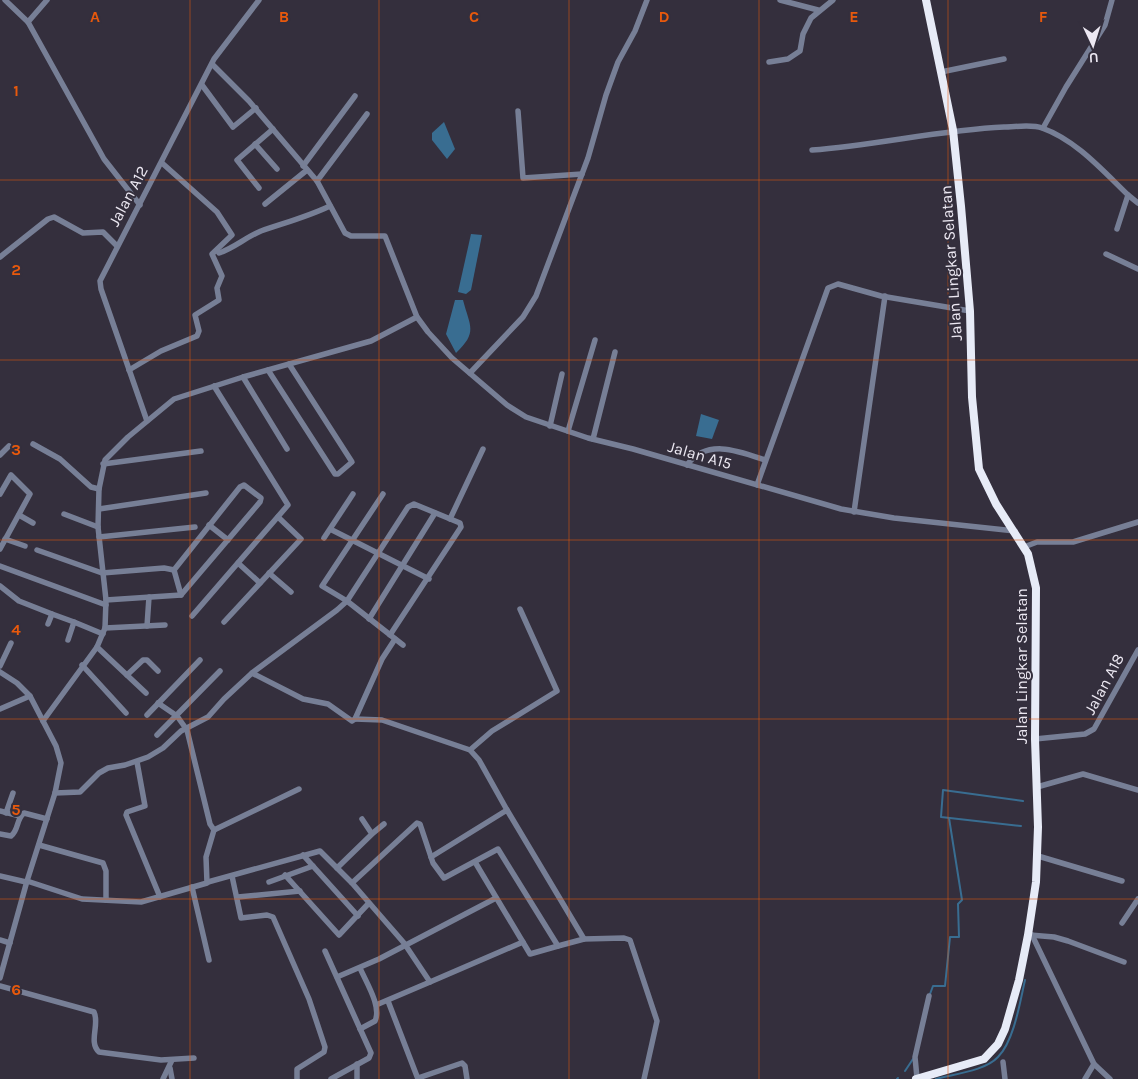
<svg xmlns="http://www.w3.org/2000/svg" width="1138" height="1079" viewBox="0 0 1138 1079" font-family="Karla,sans-serif">
<style>
.water{fill:#396d91}
.lines{fill:none;stroke-linecap:round;stroke-linejoin:round}
.stream{stroke:#396d91;stroke-width:2}
.minor{stroke:#777f96;stroke-width:5.5}
.highway{stroke:#e7ebf7;stroke-width:8}
.grid{fill:none;stroke:#e8590c;stroke-width:1;stroke-opacity:0.55}
.labels{text-anchor:middle;dominant-baseline:central;stroke-width:4;stroke-linejoin:round;paint-order:stroke}
.street-label{font-size:16px;fill:#ece8f2;stroke:#342f3d}
.grid-label{font-size:16px;text-anchor:middle;font-weight:bold;fill:#e8590c;stroke:#342f3d;stroke-width:4;stroke-linejoin:round;paint-order:stroke}
</style>
<rect width="100%" height="100%" fill="#342f3d"/>
<!-- water -->
<g class="water">
<path d="M444,122l11,27 -8,10 -15,-19v-7z"/>
<path d="M471,234l11,1 -11,55 -5,4 -8,-2z"/>
<path d="M455,300h8c7,27 15,32 -7,53l-10,-19z"/>
<path d="M701,414l18,6 -7,19 -16,-3z"/>
</g>
<g class="lines">
<!-- stream -->
<g class="stream">
<path d="M1021,826l-80,-9 2,-27 80,11"/>
<path d="M930,994l3,-8h12l5,-49h9l-1,-33 4,-4 -13,-82"/>
<path d="M905,1071l8,-12"/>
<path d="M897,1079l1,-1"/>
<path d="M936,1079c18,-5 49,-8 62,-22 16,-16 22,-55 27,-77"/>
</g>
<!-- minor -->
<g class="minor">
<path d="M5,0l23,22 19,-22"/>
<path d="M780,0l38,10"/>
<path d="M28,22l76,137 36,46"/>
<path d="M769,62l19,-3 12,-8 3,-17 8,-16 22,-18"/>
<path d="M213,65l36,36 68,80 28,52 6,3h34l32,81 11,15 24,26 55,47 19,12 62,21 45,11 208,60 53,9 121,13"/>
<path d="M941,72l63,-13"/>
<path d="M202,85l31,42 23,-19"/>
<path d="M518,111l5,67 59,-4"/>
<path d="M1043,128l23,-41 39,-62 7,-25"/>
<path d="M255,144l22,25"/>
<path d="M812,150c65,-5 128,-20 192,-23 11,0 28,-3 38,1 34,12 61,43 86,67l-11,34"/>
<path d="M303,166l52,-70"/>
<path d="M317,181l50,-67"/>
<path d="M259,188l-22,-28 36,-31"/>
<path d="M1128,195l10,8"/>
<path d="M265,204l42,-34"/>
<path d="M217,250l2,3c15,-5 27,-16 42,-22 23,-8 46,-14 69,-25"/>
<path d="M1106,254l32,15"/>
<path d="M0,257l48,-38 6,-2 29,16 20,-1 14,14"/>
<path d="M129,370l32,-19 36,-15 2,-5 -4,-16 24,-15 -2,-12 5,-12 -10,-22 20,-19 -15,-23 -55,-49"/>
<path d="M268,370l67,104h3l14,-12 -63,-98"/>
<path d="M470,373l53,-56 13,-21 52,-138 18,-63 12,-33 17,-31 12,-31"/>
<path d="M243,377l44,72"/>
<path d="M147,421l-46,-132 -1,-8 114,-222 45,-59"/>
<path d="M550,426l12,-52"/>
<path d="M568,431l27,-91"/>
<path d="M593,439l22,-87"/>
<path d="M33,444l27,15 31,28 8,2"/>
<path d="M0,455l9,-9"/>
<path d="M103,464l98,-13"/>
<path d="M687,465c20,-27 52,-14 78,-5"/>
<path d="M757,485l71,-197 10,-4 43,12 89,15"/>
<path d="M0,494l11,-19 19,19 -30,55"/>
<path d="M383,494l-61,92 25,15 56,44"/>
<path d="M99,509l107,-16"/>
<path d="M854,512l31,-216"/>
<path d="M64,514l34,13"/>
<path d="M19,515l14,8"/>
<path d="M450,519l33,-70"/>
<path d="M209,525l19,15"/>
<path d="M332,530l97,49"/>
<path d="M99,537l96,-10"/>
<path d="M324,538l29,-44"/>
<path d="M5,539l20,7"/>
<path d="M1024,547l13,-5h36l65,-20"/>
<path d="M37,550l65,23 62,-5 10,2 66,-83 4,-2 17,13 -1,4 -79,93 -75,5"/>
<path d="M238,563l22,20"/>
<path d="M0,566l106,39"/>
<path d="M174,570l7,25"/>
<path d="M269,573l22,19"/>
<path d="M0,586l19,15 33,13"/>
<path d="M192,616l96,-111 -74,-119"/>
<path d="M369,619l66,-106"/>
<path d="M224,622l77,-83 -23,-22"/>
<path d="M48,624l4,-10 22,8"/>
<path d="M147,626l2,-29"/>
<path d="M105,628l60,-3"/>
<path d="M68,640l6,-18 29,12"/>
<path d="M97,647l49,46"/>
<path d="M82,665l44,48"/>
<path d="M0,666l11,-23"/>
<path d="M0,672l17,11 13,13 26,50 5,17 -6,30 -28,88 -27,97"/>
<path d="M252,673l51,26 25,5 24,17 3,-2 27,-60 13,-20"/>
<path d="M127,675l16,-15h4l11,11"/>
<path d="M158,703l19,13 10,14 23,94 4,6"/>
<path d="M0,709l30,-13"/>
<path d="M147,715l53,-55"/>
<path d="M355,719l27,1 88,30 9,10 28,50"/>
<path d="M43,721l54,-74 8,-19 1,-28 -8,-73 1,-38 6,-29 23,-23 46,-38 69,-22 128,-36 46,-24"/>
<path d="M157,735l63,-64"/>
<path d="M1035,739l50,-5 9,-5 44,-79"/>
<path d="M470,750l22,-19 65,-40 -37,-82"/>
<path d="M137,762l8,44 -18,6 -1,3 34,82"/>
<path d="M1037,787l46,-13 55,16"/>
<path d="M55,793l25,-1 19,-19 9,-5 17,-3 23,-8 15,-9 18,-17 27,-14 16,-18 28,-26 85,-63 10,-9 61,-94 6,-3 46,19 1,4 -71,108"/>
<path d="M0,811l20,5"/>
<path d="M6,813l7,-20"/>
<path d="M214,830l85,-41"/>
<path d="M373,833l11,-9"/>
<path d="M0,834l11,2c8,-6 5,-17 13,-23l23,6"/>
<path d="M39,845l64,18 3,8v29"/>
<path d="M303,855l55,61"/>
<path d="M1038,856l84,25"/>
<path d="M431,857l76,-47 77,129"/>
<path d="M475,862l55,92 28,-8"/>
<path d="M337,868l35,-34 -10,-15"/>
<path d="M285,875l54,60 29,-31"/>
<path d="M0,876l26,6"/>
<path d="M232,876l9,42 26,-3 6,2 36,82 16,48 -1,5 -27,17v10"/>
<path d="M27,881l55,18 59,3 66,-19 -1,-26 8,-27"/>
<path d="M208,882l112,-31 32,32 52,60 26,39 -54,23"/>
<path d="M269,882l44,-16"/>
<path d="M352,883l65,-60 3,1 13,39 11,15 54,-29 60,97 26,-7 40,-1 6,2 27,81 -13,58"/>
<path d="M192,887l17,73"/>
<path d="M238,897l62,-6"/>
<path d="M1122,923l16,-24"/>
<path d="M1030,935l24,2 14,4 56,21"/>
<path d="M1032,935l62,129 16,15"/>
<path d="M0,940l10,3"/>
<path d="M325,951l46,102 -2,5 -38,21"/>
<path d="M360,968c6,14 22,39 15,53l-15,8"/>
<path d="M337,977l42,-18 117,-61"/>
<path d="M430,982l93,-40"/>
<path d="M0,986l94,26c6,12 -6,30 5,40l62,8 33,-2"/>
<path d="M388,1001l30,78"/>
<path d="M1003,1062l2,17"/>
<path d="M357,1064v15"/>
<path d="M170,1068l2,11"/>
<path d="M418,1078l44,-15 3,3 2,13"/>
<path d="M917,1078l-2,-21 14,-61"/>
<path d="M163,1079l9,-19"/>
<path d="M1085,1079l9,-15"/>
</g>
<!-- highway -->
<path class="highway" d="M916,1079l68,-20 14,-15 7,-15 14,-49 9,-45 8,-53 2,-55 -3,-88 1,-151 -8,-34 -32,-50 -17,-35 -7,-72 -2,-86 -9,-105 -8,-76 -27,-130"/>
</g>
<!-- grid -->
<path class="grid" d="M190,0v1079M379,0v1079M569,0v1079M759,0v1079M948,0v1079M0,180h1138M0,360h1138M0,540h1138M0,719h1138M0,899h1138"/>
<g class="labels">
<!-- street labels -->
<g class="street-label">
<text transform="translate(128 196) rotate(-62)">Jalan A12</text>
<text transform="translate(951 263) rotate(-94)">Jalan Lingkar Selatan</text>
<text transform="translate(700 455) rotate(16)">Jalan A15</text>
<text transform="translate(1021 666) rotate(-90)">Jalan Lingkar Selatan</text>
<text transform="translate(1104 684) rotate(-62)">Jalan A18</text>
</g>
</g>
<g class="grid-label">
<text x="95" y="22">A</text>
<text x="284" y="22">B</text>
<text x="474" y="22">C</text>
<text x="664" y="22">D</text>
<text x="854" y="22">E</text>
<text x="1043" y="22">F</text>
<text x="16" y="96">1</text>
<text x="16" y="275">2</text>
<text x="16" y="455">3</text>
<text x="16" y="635">4</text>
<text x="16" y="815">5</text>
<text x="16" y="995">6</text>
</g>
<!-- north arrow -->
<g transform="translate(1093 45) rotate(176)" stroke="#342f3d" stroke-width="4" paint-order="stroke">
<path d="M0-4L9 19L0 12L-9 19Z" fill="#ece8f2"/>
<text y="-8" font-size="14" font-weight="bold" text-anchor="middle" fill="#ece8f2">U</text>
</g>
</svg>
